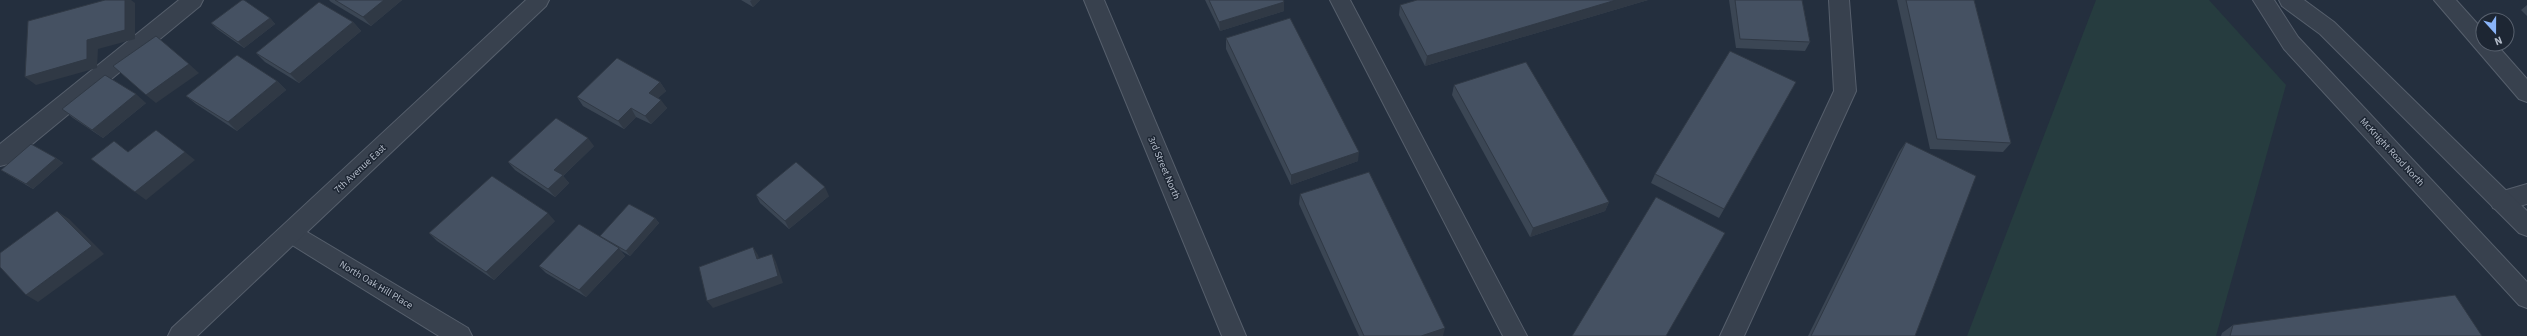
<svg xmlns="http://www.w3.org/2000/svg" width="2527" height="336" viewBox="0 0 2527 336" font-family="'Source Sans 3',sans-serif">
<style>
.green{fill:#263c3f}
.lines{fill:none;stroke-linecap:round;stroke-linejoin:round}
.service-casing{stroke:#565f6c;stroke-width:2}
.minor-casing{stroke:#565f6c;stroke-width:2}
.tertiary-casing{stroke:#565f6c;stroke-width:2}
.service{fill:#38414e;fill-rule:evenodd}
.minor{fill:#38414e;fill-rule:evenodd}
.tertiary{fill:#38414e;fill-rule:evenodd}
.wall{fill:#3b4654}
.shaded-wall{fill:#303945}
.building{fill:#455162;stroke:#303945}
.labels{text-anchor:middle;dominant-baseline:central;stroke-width:3;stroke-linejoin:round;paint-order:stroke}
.street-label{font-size:10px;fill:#b4bcc9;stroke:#1d2633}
</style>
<rect width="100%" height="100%" fill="#242f3e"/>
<!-- green -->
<path class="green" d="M2096,0h113l77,85 -70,251h-249z"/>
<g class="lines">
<defs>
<g id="service">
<path d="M179,0h24l-3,6 -192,158 -8,2v-22z"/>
<path d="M1330,0h20l177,336h-24z"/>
<path d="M2434,0h22l27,30v14h13l31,35v23l-8,-3z"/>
</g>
<g id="minor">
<path d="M1084,0h20l142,336h-24z"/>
<path d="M1829,0h20l7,91 -112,245h-24l114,-245z"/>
<path d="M2527,184v20l-26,7 -8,-3 -3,-7 3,-7z"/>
<path d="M292,223l176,105 4,8h-33l-155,-96 -3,-7 3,-7z"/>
</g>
<g id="tertiary">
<path d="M526,0h23l-3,6 -349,330h-29l4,-8z"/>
<path d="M2253,0h21l24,37 229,245v26l-8,-3 -235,-256z"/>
<path d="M2279,0h25l30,22 193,189v25l-8,-3 -199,-199 -38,-28z"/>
</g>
</defs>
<!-- service casing -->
<use href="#service" class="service-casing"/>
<!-- minor casing -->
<use href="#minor" class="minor-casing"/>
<!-- tertiary casing -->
<use href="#tertiary" class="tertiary-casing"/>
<!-- service -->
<use href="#service" class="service"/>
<!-- minor -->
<use href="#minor" class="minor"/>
<!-- tertiary -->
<use href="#tertiary" class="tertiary"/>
</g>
<!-- wall -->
<g class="wall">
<path d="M329,0h73l-31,26 -40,-24z"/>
<path d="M741,0h19l-7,7z"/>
<path d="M1205,0h78l1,2v9l-64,20z"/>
<path d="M1648,0l-223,66 -26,-51 1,-10z"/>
<path d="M1729,0h73l8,42 -5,9 -69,-3z"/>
<path d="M1897,0h77l37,143 -8,9 -73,-3z"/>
<path d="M2527,5v11l-6,-6z"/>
<path d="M270,18l5,6 -31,24 -27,-19 -6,-6z"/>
<path d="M353,22l8,9 -62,52 -34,-21 -9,-9z"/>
<path d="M1226,38l132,123 -67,24 -65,-136z"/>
<path d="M277,81l9,9 -49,41 -41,-27 -10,-8z"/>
<path d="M660,82l6,9 -8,7 9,10 -16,16 -15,-7 -12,12 -41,-23 -6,-9z"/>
<path d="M1796,82l-77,136 -68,-35 4,-9z"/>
<path d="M1454,85l155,117 -4,9 -75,26 -78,-142z"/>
<path d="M146,103l-43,35 -30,-20 -11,-9z"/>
<path d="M1906,142l9,194h-107l91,-184z"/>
<path d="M594,146l-31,30 6,7 -14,14 -40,-27 -7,-8z"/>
<path d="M56,158l7,5 -30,26 -24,-14 -8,-5z"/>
<path d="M1300,194l143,142h-84l-60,-132z"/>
<path d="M756,195l73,1 -40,33 -29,-26z"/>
<path d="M655,218l4,5 -29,33 -10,-6 5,6 -39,41 -40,-24 -7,-7 63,-28 -2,-2z"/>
<path d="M555,221l-61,59 -57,-39 -8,-8z"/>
<path d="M2233,325l249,11h-261l1,-3z"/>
</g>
<!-- shaded-wall -->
<g class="shaded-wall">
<path d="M125,0h6l4,3v36l-37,10 -1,19 -61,17 -11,-8z"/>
<path d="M384,0h18l-31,26 -8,-9z"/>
<path d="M752,0h8l-7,7 -3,-6z"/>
<path d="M1616,0h32l-223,66 2,-10z"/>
<path d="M1284,2v9l-64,20 -1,-9z"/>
<path d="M270,18l5,6 -31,24 -6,-6z"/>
<path d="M353,22l8,9 -62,52 -9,-9z"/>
<path d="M189,64l10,9 -43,30 -10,-8z"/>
<path d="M277,81l9,9 -49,41 -9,-9z"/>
<path d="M660,82l6,9 -12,11 -5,-9z"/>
<path d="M136,94l10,9 -43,35 -11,-8z"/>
<path d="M661,100l6,8 -16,16 -6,-8z"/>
<path d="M631,108l5,9 -12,12 -6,-8z"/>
<path d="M588,138l6,8 -31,30 6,7 -14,14 -7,-8 6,-19z"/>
<path d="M185,152l10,8 -49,40 -11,-8z"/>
<path d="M1359,152l-1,9 -67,24v-10z"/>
<path d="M56,158l7,5 -30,26 -7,-5z"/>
<path d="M825,187l4,9 -40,33 -4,-8z"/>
<path d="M1609,202l-4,9 -75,26 3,-9z"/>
<path d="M57,211l12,8 35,35 -66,48 -12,-7z"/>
<path d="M548,213l7,8 -61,59 -8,-8z"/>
<path d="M655,218l4,5 -29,33 -4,-5z"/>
<path d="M753,247l5,8 4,12 -5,-8z"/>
<path d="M619,248l6,8 -39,41 -7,-7z"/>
<path d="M772,254l4,8 7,21 -70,25 -6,-7z"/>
<path d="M1445,328l-2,8h-22z"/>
</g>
<!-- building -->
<g class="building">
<path d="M105,0h20v30l-38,10v19l-62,18 3,-56z"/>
<path d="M242,0h2l26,18 -32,24 -27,-19z"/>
<path d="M335,0h49l-21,17z"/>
<path d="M1209,0h74l1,2 -65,20z"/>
<path d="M1417,0h199l-189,56 -27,-51z"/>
<path d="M1735,0h67l8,42 -70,-3z"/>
<path d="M1906,0h68l37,143 -74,-4z"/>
<path d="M319,2l34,20 -63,52 -34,-21z"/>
<path d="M1290,18l69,134 -68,23 -65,-137z"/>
<path d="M156,36l33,28 -43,31 -33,-29z"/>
<path d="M1730,51l66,31 -72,127 -69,-35z"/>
<path d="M237,55l40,26 -49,41 -42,-26z"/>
<path d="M617,58l43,24 -11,11 12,7 -16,16 -14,-8 -13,13 -41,-24z"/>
<path d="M1526,62l83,140 -76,26 -79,-143z"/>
<path d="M105,75l31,19 -44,36 -30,-21z"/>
<path d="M556,118l32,20 -34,32 9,5 -15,14 -40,-27z"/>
<path d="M156,130l29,22 -50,40 -44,-33 23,-18 14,11z"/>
<path d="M1906,142l70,34 -61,160h-104z"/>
<path d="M31,144l25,14 -30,26 -25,-14z"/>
<path d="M796,162l29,25 -40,34 -29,-26z"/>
<path d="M1369,172l76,156 -24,8h-57l-64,-142z"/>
<path d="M492,176l56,37 -62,59 -57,-39z"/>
<path d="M1656,197l69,36 -59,103h-94z"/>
<path d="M629,204l26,14 -29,33 -26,-15z"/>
<path d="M57,211l35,35 -66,49 -26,-28v-14z"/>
<path d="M579,224l40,24 -40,42 -40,-24z"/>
<path d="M753,247l4,12 15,-5 6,22 -71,25 -8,-34z"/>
<path d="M2455,295l27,41h-252l3,-11z"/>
</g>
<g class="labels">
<!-- street labels -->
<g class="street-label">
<text transform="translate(2392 152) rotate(47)">McKnight Road North</text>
<text transform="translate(1164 168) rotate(67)">3rd Street North</text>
<text transform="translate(360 169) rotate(-43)">7th Avenue East</text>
<text transform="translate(376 285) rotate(31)">North Oak Hill Place</text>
</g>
</g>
<!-- north arrow -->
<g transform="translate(2495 32) rotate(159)"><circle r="19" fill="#1d2633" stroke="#59626f"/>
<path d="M0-3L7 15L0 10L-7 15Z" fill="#8ab4f8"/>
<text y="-6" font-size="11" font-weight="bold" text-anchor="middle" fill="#b4bcc9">N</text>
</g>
</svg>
